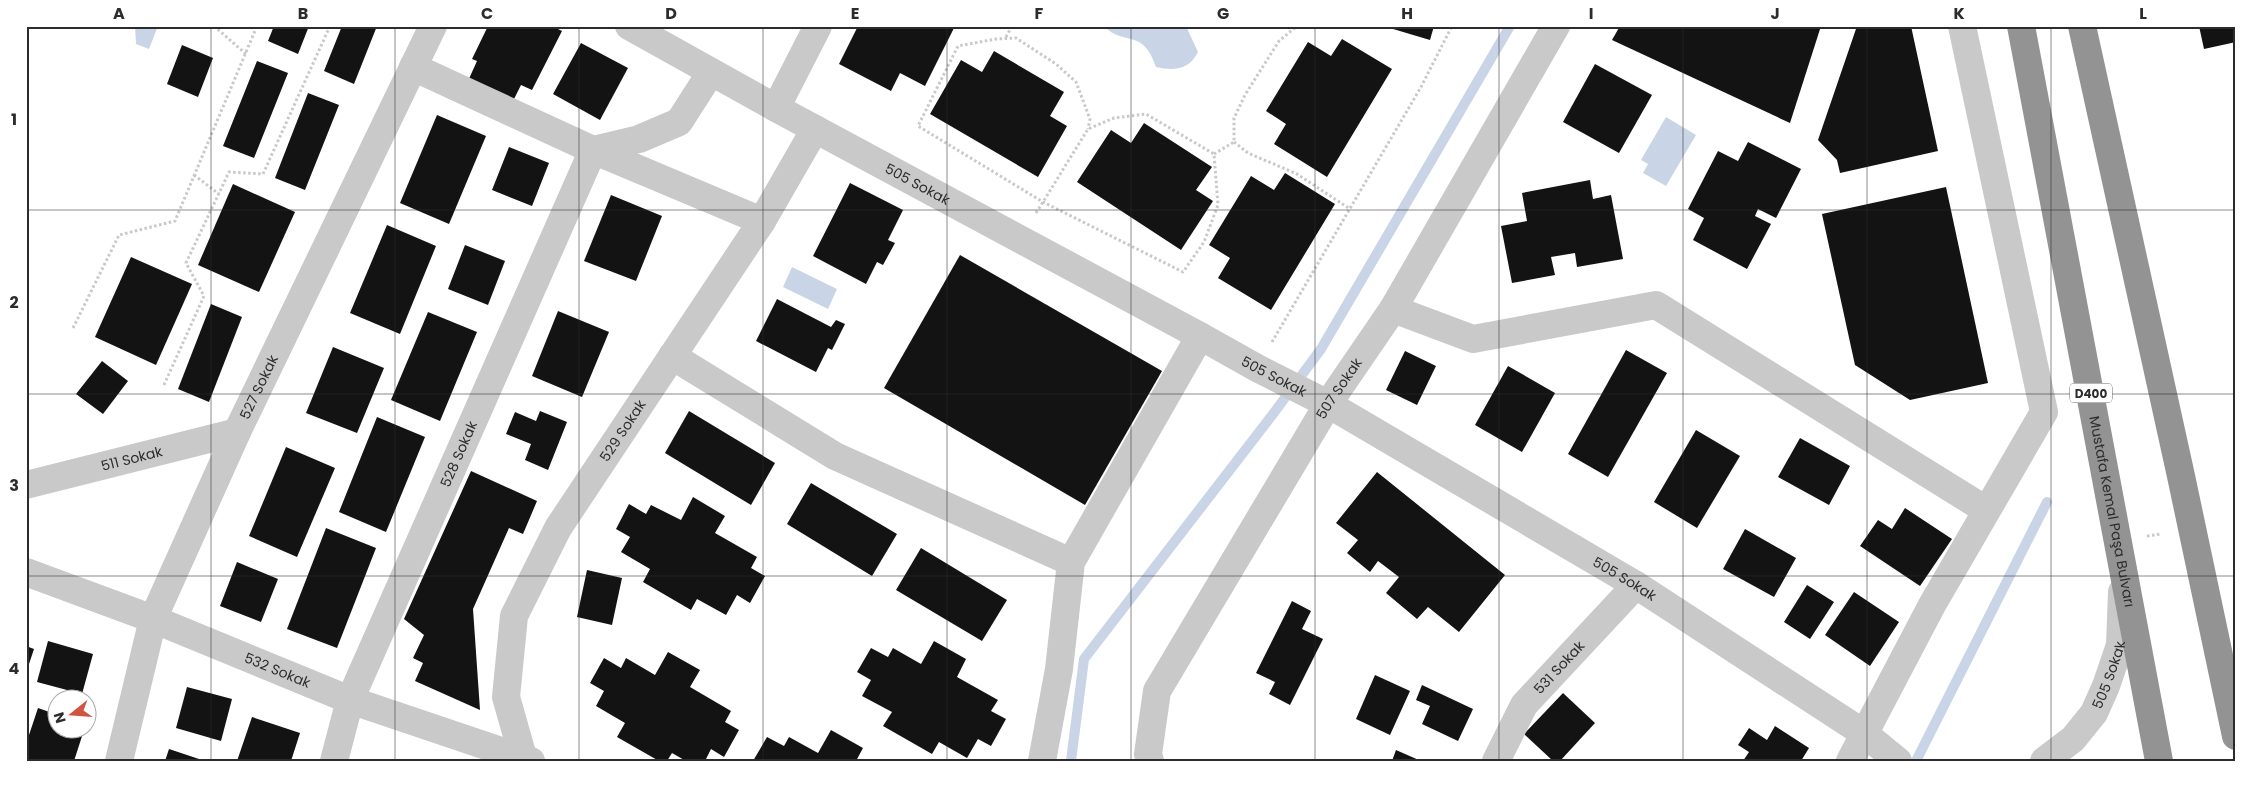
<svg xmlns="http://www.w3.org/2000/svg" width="2262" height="787" viewBox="0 0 2262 787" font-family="Poppins,sans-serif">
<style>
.water{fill:#c9d5e6}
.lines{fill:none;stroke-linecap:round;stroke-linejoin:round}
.stream{stroke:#c9d5e6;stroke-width:10}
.building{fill:#131313}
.path{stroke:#c9c9c9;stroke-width:3;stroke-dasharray:2.5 2.5;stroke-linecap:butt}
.minor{stroke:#c9c9c9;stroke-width:28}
.highway{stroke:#939393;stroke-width:28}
.grid{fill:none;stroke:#2c2c2c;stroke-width:1;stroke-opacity:0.55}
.labels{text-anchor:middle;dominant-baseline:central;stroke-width:5;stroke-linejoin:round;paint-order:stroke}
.shield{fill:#fff;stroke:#6b6b6b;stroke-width:1}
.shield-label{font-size:12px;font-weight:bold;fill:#2c2c2c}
.street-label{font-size:14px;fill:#2c2c2c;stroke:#fff}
.neatline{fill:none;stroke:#2c2c2c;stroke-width:2}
.grid-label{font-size:16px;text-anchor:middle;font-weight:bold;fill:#2c2c2c}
</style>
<rect width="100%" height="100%" fill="#fff"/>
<!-- water -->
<g class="water">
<path d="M135,26h23l-9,23 -13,-5z"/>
<path d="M1104,26h82l12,26c-9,18 -24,19 -42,15 -13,-40 -32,-20 -52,-41z"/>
<path d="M1666,117l30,18 -30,51 -23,-13 5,-9 -7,-4z"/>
<path d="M792,267l45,22 -9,20 -45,-22z"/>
</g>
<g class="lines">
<!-- stream -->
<g class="stream">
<path d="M1071,761l13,-102 189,-245 48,-65 189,-323"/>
<path d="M1916,761l131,-259"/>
</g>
</g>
<!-- building -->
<g class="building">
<path d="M274,26h35l-11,28 -30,-13z"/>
<path d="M342,26h35l-23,58 -30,-13z"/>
<path d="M488,26h64l10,5 -30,59 -11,-5 -9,18 -44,-22 9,-20 -5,-2z"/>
<path d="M858,26h97l-30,60 -25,-13 -9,18 -52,-27z"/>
<path d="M1383,26h51l-4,14z"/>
<path d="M1620,26h201l-31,97 -178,-83z"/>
<path d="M1857,26h54l27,125 -98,22 -3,-13 -19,-20z"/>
<path d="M2199,26h37v16l-32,7z"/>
<path d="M1342,39l50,30 -65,108 -53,-33 12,-20 -20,-13 42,-69 23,14z"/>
<path d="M581,43l47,25 -28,52 -47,-26z"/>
<path d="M182,45l31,13 -15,39 -31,-13z"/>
<path d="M994,51l70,41 -14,24 17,10 -29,51 -108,-63 31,-54 21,12z"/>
<path d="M257,61l31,12 -34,85 -31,-12z"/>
<path d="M1595,64l57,31 -33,58 -56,-31z"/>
<path d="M308,93l31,12 -34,85 -30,-12z"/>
<path d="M437,115l49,21 -37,88 -49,-21z"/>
<path d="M1144,123l68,44 -16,23 17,11 -32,49 -104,-68 34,-52 20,13z"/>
<path d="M1748,142l53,27 -25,49 -18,-9 -3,7 16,8 -24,45 -54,-29 11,-22 -16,-9 30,-58 20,10z"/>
<path d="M509,147l40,16 -17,43 -40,-16z"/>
<path d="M1285,173l50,31 -64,106 -53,-32 12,-20 -21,-13 42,-69 23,14z"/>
<path d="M1590,180l3,19 18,-4 12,64 -46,8 -2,-14 -24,4 4,18 -43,8 -11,-57 26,-5 -5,-28z"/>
<path d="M850,183l53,27 -15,30 7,3 -12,22 -6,-3 -11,22 -53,-28z"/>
<path d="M233,184l62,28 -36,80 -61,-27z"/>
<path d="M1946,187l42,196 -78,17 -55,-35 -33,-151z"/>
<path d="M611,195l51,21 -26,65 -52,-20z"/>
<path d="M387,225l49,21 -36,88 -50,-21z"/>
<path d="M465,245l40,16 -17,44 -40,-16z"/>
<path d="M960,255l202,116 -77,134 -201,-117z"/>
<path d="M131,257l61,27 -36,81 -61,-28z"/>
<path d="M777,299l54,28 5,-7 9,4 -13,26 -4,-2 -12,24 -60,-31z"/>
<path d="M211,304l31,13 -33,85 -31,-13z"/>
<path d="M558,311l51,21 -27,65 -50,-21z"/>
<path d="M428,312l49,20 -37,89 -49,-21z"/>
<path d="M333,347l51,21 -27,65 -51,-20z"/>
<path d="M1626,350l41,23 -59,104 -40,-23z"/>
<path d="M1405,351l31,15 -19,39 -31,-15z"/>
<path d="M102,361l26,20 -25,33 -27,-20z"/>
<path d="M1508,366l47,27 -33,59 -47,-27z"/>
<path d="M540,411l27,11 -19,48 -23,-10 6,-16 -25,-10 9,-22 21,9z"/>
<path d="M689,411l86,52 -24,42 -86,-52z"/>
<path d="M377,417l48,20 -39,95 -47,-20z"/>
<path d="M1696,430l44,26 -43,72 -43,-26z"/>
<path d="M1800,438l50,28 -21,39 -51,-28z"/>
<path d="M286,447l49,21 -38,89 -48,-21z"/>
<path d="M471,471l66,30 -14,33 -14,-6 -36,81 7,101 -65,-29 8,-18 -10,-5 11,-23 -20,-16z"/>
<path d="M1377,472l128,103 -46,57 -31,-25 -11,12 -31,-26 13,-16 -21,-16 -8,11 -23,-19 11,-13 -22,-17z"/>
<path d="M811,483l86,51 -25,42 -85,-52z"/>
<path d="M693,497l32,19 -10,17 42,24 -6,11 14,8 -15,27 -13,-8 -11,20 -29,-16 -6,11 -48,-28 7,-13 -29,-17 9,-15 -14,-8 13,-25 17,10 5,-9 30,15z"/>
<path d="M1905,508l47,31 -32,47 -60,-40 18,-26 14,9z"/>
<path d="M326,528l50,20 -39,100 -50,-19z"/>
<path d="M1745,529l51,29 -22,39 -51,-28z"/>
<path d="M921,548l86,52 -25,41 -86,-51z"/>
<path d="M237,562l41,17 -17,43 -41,-16z"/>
<path d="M587,570l35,8 -10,47 -35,-8z"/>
<path d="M1807,585l27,17 -24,37 -26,-17z"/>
<path d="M1854,592l45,30 -29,44 -45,-31z"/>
<path d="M1292,601l19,10 -9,18 21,10 -33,66 -21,-11 6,-12 -19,-9z"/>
<path d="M48,641l45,13 -11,40 -45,-12z"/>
<path d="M934,641l32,18 -9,18 41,23 -7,11 15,8 -15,27 -13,-7 -11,19 -28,-16 -7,12 -49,-28 9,-14 -30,-16 9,-16 -14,-8 14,-24 17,9 5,-9 28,16z"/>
<path d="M26,646l8,3 -7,21h-1z"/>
<path d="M668,652l32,18 -10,17 41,24 -6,11 14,8 -15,27 -13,-8 -6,12h-19l-14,-8 -5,8h-8l-42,-24 8,-14 -29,-17 8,-15 -14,-8 14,-25 17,10 5,-10 29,17z"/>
<path d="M1375,675l35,16 -20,44 -34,-16z"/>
<path d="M1422,685l51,24 -15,32 -36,-17 8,-18 -14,-6z"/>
<path d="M187,687l45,12 -11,42 -45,-13z"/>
<path d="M1563,693l32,30 -35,38h-7l-29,-27z"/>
<path d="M38,708l20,7v15h26l-10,31h-48v-17z"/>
<path d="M252,717l48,16 -9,28h-54z"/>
<path d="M1775,726l34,22 -8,13h-58l6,-9 -11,-7 11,-17 18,12z"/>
<path d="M831,730l32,18 -7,13h-103l14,-24 17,9 5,-9 29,16z"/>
<path d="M169,749l33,11v1h-37z"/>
<path d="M1396,750l25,11h-29z"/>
</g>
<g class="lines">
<!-- path -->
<g class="path">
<path d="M214,26l32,28"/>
<path d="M1006,37l6,-11"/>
<path d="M1234,142l14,11 49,21 53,35"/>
<path d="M1214,154l20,-12v-24l11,-23 34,-54 18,-15"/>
<path d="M194,175l25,19"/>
<path d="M1036,213l7,-11 45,-73 26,-11 32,-4 68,40 4,51 -14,37 -21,30 -140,-70 -125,-76 40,-80 38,-7 20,-1 40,26 20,18 14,37 -2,10"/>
<path d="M73,328l46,-93 56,-14 82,-195"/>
<path d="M1272,342l149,-255 31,-61"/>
<path d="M164,385l40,-89 -18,-33 43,-91 34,2 67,-148"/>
<path d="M2147,536l14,-2"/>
</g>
<!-- minor -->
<g class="minor">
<path id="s1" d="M629,26l147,82 424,228 57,32 71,36 308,181 229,149 33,27"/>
<path d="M413,67l180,83 169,71"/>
<path d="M776,108l42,-82"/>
<path d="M1393,309l80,30 183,-34 330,205"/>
<path d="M672,356l163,100 236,106"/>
<path id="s2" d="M26,485l211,-53"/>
<path id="s3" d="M26,572l127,47 197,81 181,61"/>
<path id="s4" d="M523,757l-17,-60 8,-81 44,-88 204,-307 53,-92"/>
<path id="s5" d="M119,761l34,-142 84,-187 196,-406"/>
<path id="s6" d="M334,761l16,-61 243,-550 46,-11 40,-17 32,-50"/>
<path d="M1042,761l17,-92 12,-107 129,-226"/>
<path id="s7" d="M1150,761l-2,-7 9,-63 171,-287 65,-95 163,-283"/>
<path id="s8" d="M1496,761l28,-56 112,-120"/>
<path d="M1850,761l82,-156 112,-193 -82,-386"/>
<path id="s9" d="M2044,761l29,-22 21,-26 12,-27 14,-41 2,-53"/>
</g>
<!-- highway -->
<g class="highway">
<path id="s10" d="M2021,26l138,735"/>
<path d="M2082,26l99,450 55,260"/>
</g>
</g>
<!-- grid -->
<path class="grid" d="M211,26v735M395,26v735M579,26v735M763,26v735M947,26v735M1131,26v735M1315,26v735M1499,26v735M1683,26v735M1867,26v735M2051,26v735M26,210h2210M26,394h2210M26,576h2210"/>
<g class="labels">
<!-- shield labels -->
<rect class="shield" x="2070" y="383.5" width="42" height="19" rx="4"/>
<g class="shield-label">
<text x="2091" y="393">D400</text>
</g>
<!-- street labels -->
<g class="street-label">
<text stroke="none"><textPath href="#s1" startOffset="329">505 Sokak</textPath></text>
<text stroke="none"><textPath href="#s1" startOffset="734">505 Sokak</textPath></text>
<text stroke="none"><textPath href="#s5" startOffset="401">527 Sokak</textPath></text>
<text stroke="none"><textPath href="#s7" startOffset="424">507 Sokak</textPath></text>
<text stroke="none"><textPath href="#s4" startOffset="359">529 Sokak</textPath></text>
<text stroke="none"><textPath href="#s6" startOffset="332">528 Sokak</textPath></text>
<text stroke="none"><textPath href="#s2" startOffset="109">511 Sokak</textPath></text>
<text stroke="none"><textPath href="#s10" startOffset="494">Mustafa Kemal Paşa Bulvarı</textPath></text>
<text stroke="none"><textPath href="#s1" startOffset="1139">505 Sokak</textPath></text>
<text stroke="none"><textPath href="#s8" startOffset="114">531 Sokak</textPath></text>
<text stroke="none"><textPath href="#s3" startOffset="270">532 Sokak</textPath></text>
<text stroke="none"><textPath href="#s9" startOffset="111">505 Sokak</textPath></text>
</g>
</g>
<!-- border -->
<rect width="2262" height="787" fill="none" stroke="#ffffff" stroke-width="55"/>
<!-- north arrow -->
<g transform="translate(72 714) rotate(253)"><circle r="24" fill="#ffffff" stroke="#ababab"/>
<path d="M0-4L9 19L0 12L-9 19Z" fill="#cf5543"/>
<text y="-8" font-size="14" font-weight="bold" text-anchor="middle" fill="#2c2c2c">N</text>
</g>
<rect x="28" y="28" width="2206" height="732" class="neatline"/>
<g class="grid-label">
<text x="119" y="19">A</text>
<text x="303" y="19">B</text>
<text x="487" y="19">C</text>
<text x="671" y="19">D</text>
<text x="855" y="19">E</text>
<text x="1039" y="19">F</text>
<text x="1223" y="19">G</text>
<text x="1407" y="19">H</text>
<text x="1591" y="19">I</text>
<text x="1775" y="19">J</text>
<text x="1959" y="19">K</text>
<text x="2143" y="19">L</text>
<text x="14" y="125">1</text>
<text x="14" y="308">2</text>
<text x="14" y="491">3</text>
<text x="14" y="674">4</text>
</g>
</svg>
